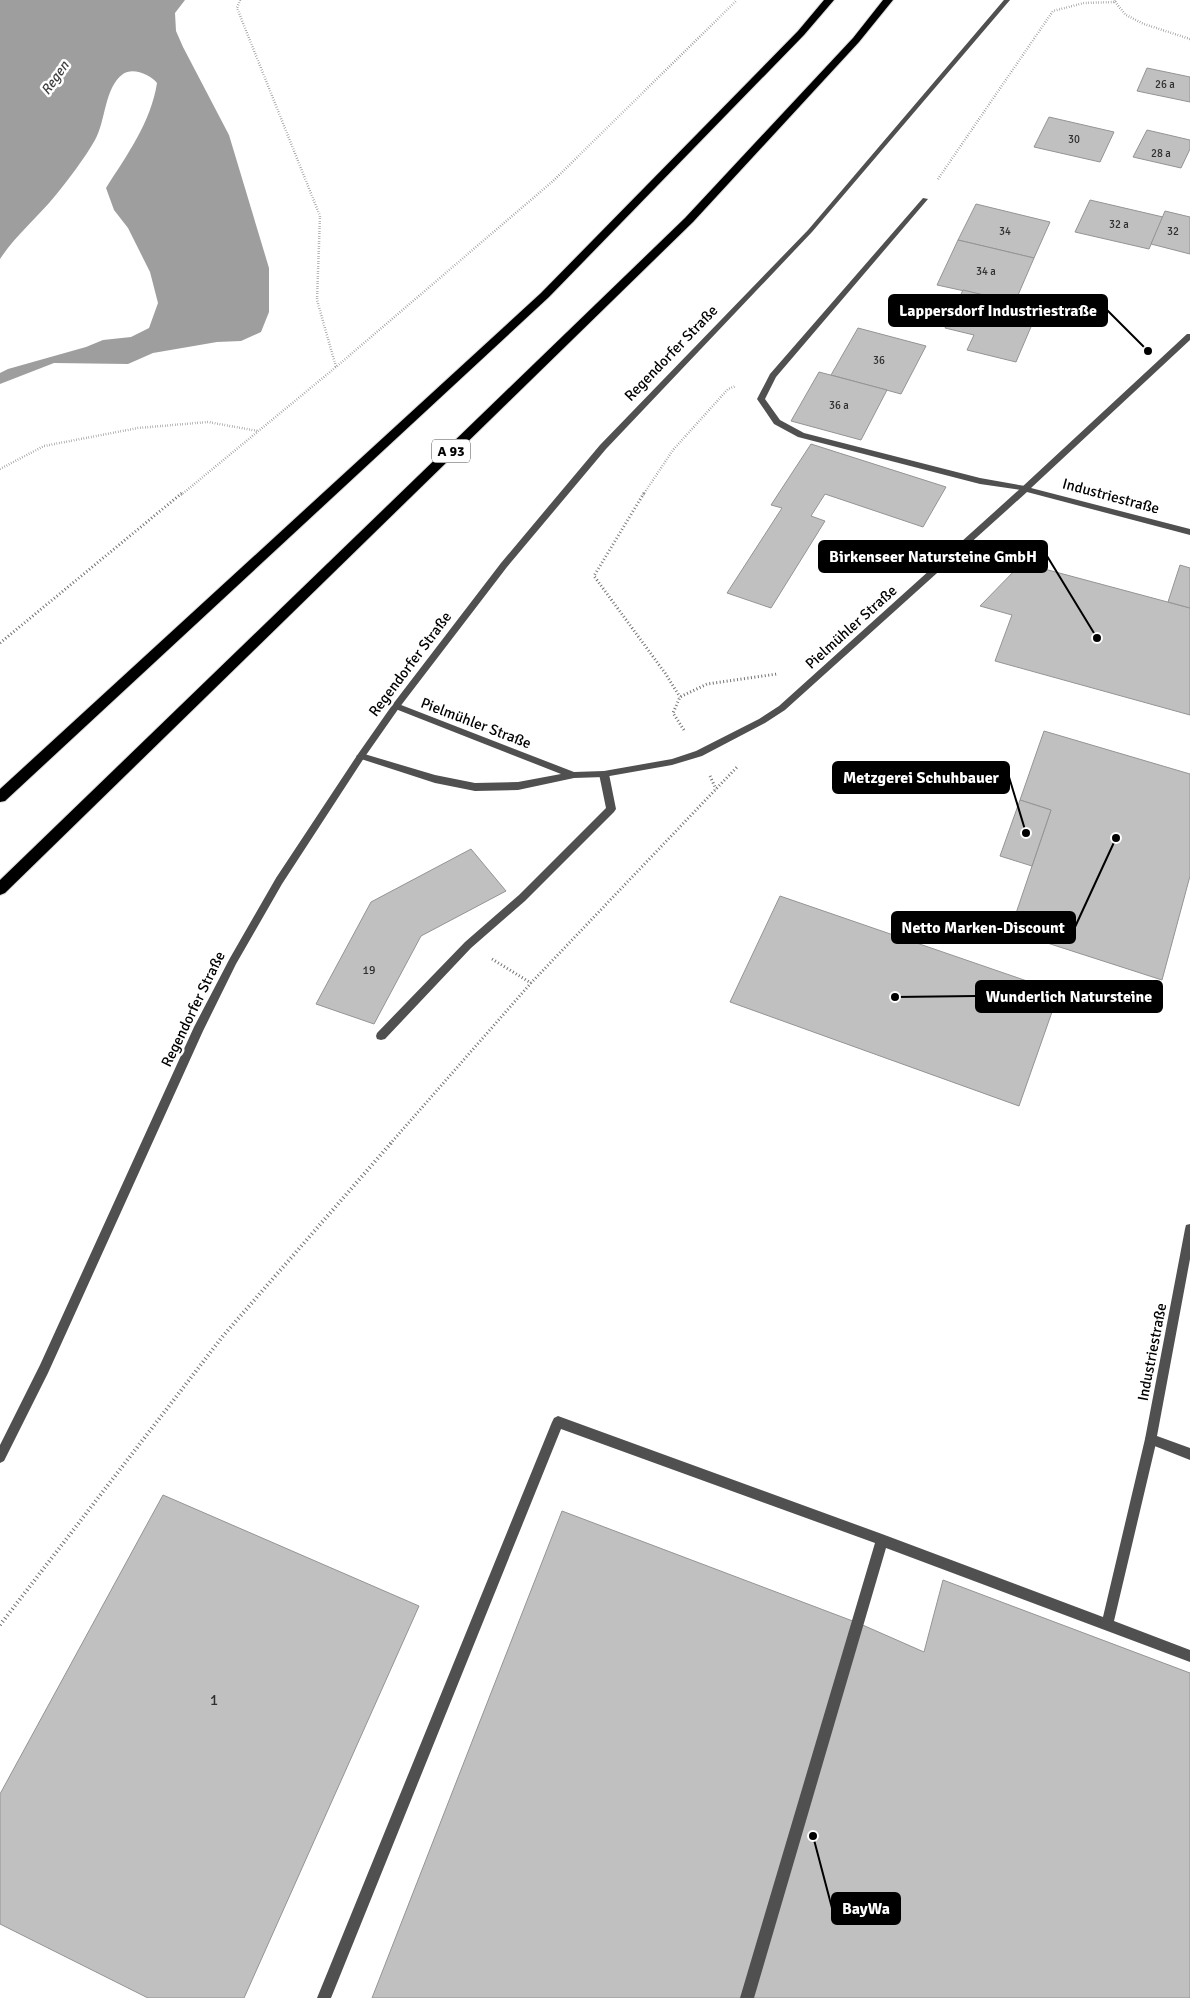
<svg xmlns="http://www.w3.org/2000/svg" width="1190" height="1998" viewBox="0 0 1190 1998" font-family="Signika,sans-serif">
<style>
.water{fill:#9e9e9e}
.building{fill:#c0c0c0;stroke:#949494}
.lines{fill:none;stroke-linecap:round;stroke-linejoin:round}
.motorway-casing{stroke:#dbdbdb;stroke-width:2}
.path-far2{stroke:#727272;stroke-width:2.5;stroke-dasharray:0.5 2;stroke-linecap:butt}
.path-far1{stroke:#727272;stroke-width:3;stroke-dasharray:1 2.5;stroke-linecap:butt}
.path{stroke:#727272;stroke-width:4;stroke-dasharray:1 3;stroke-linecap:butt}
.service{fill:#505050;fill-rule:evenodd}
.minor{fill:#505050;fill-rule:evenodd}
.tertiary{fill:#505050;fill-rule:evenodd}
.motorway{fill:#000;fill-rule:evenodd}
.labels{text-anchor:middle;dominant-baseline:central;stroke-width:5;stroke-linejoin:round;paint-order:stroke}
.far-number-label{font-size:11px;fill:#303030}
.number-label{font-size:12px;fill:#303030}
.far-water-label{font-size:14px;font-style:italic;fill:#3f3f3f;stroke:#fff}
.shield{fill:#fff;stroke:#4c4c4c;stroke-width:1}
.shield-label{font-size:14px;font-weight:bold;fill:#000}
.street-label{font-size:15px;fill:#000;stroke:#fff}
.near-number-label{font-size:15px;fill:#303030}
.leader{fill:none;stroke:#000;stroke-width:2}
.callout-dot{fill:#000;stroke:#fff;stroke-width:2}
.callout{fill:#000;stroke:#000;stroke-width:2}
.callout-label{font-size:16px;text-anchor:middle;font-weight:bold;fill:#fff}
</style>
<rect width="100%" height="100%" fill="#fff"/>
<!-- water -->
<path class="water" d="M0,0h185l-10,13 1,18 7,16 46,88 40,133v44l-8,20 -20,9 -24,1 -64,11 -25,11 -74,-1 -54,21v-11l8,-4 78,-22 17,-7 28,-3 18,-9 9,-25 -8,-31 -22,-44 -14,-18 -8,-22c21,-33 45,-66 51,-105 -6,-8 -24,-16 -34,-9 -19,14 -17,47 -28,66 -11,19 -26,39 -40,56 -18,22 -39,39 -55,63z"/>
<!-- building -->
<g class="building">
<path d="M1147,68l43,9v25l-53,-11z"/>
<path d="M1049,117l65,15 -14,30 -66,-15z"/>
<path d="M1147,130l43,10v9l-9,19 -48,-11z"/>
<path d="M1090,200l73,17 -14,32 -74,-17z"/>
<path d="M976,204l74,18 -16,36 -76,-18z"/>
<path d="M1165,211l25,6v37l-39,-10z"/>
<path d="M958,240l76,18 -19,44 -78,-17z"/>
<path d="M963,290l76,18 -23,54 -49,-12 7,-15 -29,-7z"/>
<path d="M858,328l68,18 -25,48 -70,-19z"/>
<path d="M819,372l68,18 -26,50 -70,-19z"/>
<path d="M811,444l135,43 -23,40 -98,-33 -14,22 14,5 -54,87 -44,-15 55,-85 -11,-3z"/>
<path d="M1022,563l168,45v107l-195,-54 17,-46 -32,-9z"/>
<path d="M1180,565l10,3v40l-22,-6z"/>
<path d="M1044,731l146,43v102l-28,104 -152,-49 41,-121 -31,-10z"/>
<path d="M1020,800l31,10 -19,56 -32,-10z"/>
<path d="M471,849l35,42 -85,45 -47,88 -58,-20 55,-102z"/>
<path d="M780,896l279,96 -40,114 -289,-104z"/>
<path d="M163,1495l256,111 -175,392h-96l-148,-74v-130z"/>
<path d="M562,1511l296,112 66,29 19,-72 247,93v325h-818z"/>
</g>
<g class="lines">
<defs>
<g id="motorway">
<path d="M824,0h10l-30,35 -255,262 -544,504 -5,1v-13l541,-496 257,-262z"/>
<path d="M883,0h10l-34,42 -166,180 -688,671 -5,2v-15l685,-662 168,-180z"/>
</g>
</defs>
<!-- motorway casing -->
<use href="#motorway" class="motorway-casing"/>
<!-- path-far2 -->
<g class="path-far2">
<path d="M240,0l-3,8 83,208 -3,84 19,67"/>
<path d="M1115,2l11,13 18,9 46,15"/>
<path d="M938,179l115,-168 31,-8 31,-1 1,-2"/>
<path d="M0,469l44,-23 94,-18 70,-6 50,9"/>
<path d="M181,495l155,-128 217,-186 184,-181"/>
<path d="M643,495l30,-45 55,-61 8,-3"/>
</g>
<!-- path-far1 -->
<g class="path-far1">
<path d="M644,493l-50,83 71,97 15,24"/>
<path d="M0,643l182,-150"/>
<path d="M684,730l-11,-17 7,-16 27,-13 70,-10"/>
<path d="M710,776l6,13"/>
<path d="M492,959l39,24"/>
<path d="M390,1144l141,-161 207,-217"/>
</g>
<!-- path -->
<path class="path" d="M0,1625l223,-289 168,-193"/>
<!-- service -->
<g class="service">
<path d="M923,198l5,1 -152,178 -11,22 15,21 24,13 176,45 45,8 3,1v4l-48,-7 -182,-47 -24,-13 -17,-25 13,-25z"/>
<path d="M604,771l5,3 7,35 -2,3 -89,89 -54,47 -86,91 -4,1 -4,-1 -1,-3 1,-3 88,-91 54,-47 87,-87 -7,-34z"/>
<path d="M558,1416l324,118 221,83 42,-178 2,-4 4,-2 4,2 2,4 -43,182 76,29v12l-304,-114 -132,450h-14l135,-455 -314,-114 -230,569h-14l235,-576 2,-4z"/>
</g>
<!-- minor -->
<g class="minor">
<path d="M1187,334h3v6l-159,148 159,41v6l-163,-43 -242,218 -20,13 -63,33 -30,9 -68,12 -30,1 -56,12 -43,1 -40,-8 -77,-25 -2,-2 5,-3 74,22 40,8 43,-1 43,-8 -168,-66 -1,-2 4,-3 178,69 30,-1 68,-12 24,-8 63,-32 20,-13 243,-219z"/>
<path d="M1190,1224v35l-33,177 33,12v12l-43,-17 -2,-4 40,-210 1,-4z"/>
</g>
<!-- tertiary -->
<path class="tertiary" d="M1004,0h6l-198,232 -206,217 -99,118 -108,141 -35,50 -82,126 -46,80 -33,67 -155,342 -44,88 -4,2v-18l40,-80 154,-338 36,-69 46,-80 82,-124 35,-50 108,-141 99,-118 208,-215z"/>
<!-- motorway -->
<use href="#motorway" class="motorway"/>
</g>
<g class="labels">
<!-- far-number labels -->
<g class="far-number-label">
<text x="1165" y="84">26 a</text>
<text x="1074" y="139">30</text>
<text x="1161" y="153">28 a</text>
<text x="1119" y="224">32 a</text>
<text x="1005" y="231">34</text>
<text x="1173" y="231">32</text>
<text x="986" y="271">34 a</text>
<text x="879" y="360">36</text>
<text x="839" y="405">36 a</text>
</g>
<!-- number labels -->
<g class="number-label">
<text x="369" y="970">19</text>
</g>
<!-- far-water labels -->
<g class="far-water-label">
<text transform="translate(55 78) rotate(-55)">Regen</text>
</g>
<!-- shield labels -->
<rect class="shield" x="432" y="439.5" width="38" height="23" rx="4"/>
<g class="shield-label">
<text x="451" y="451">A 93</text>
</g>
<!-- street labels -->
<g class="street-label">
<text transform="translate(671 353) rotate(-46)">Regendorfer Straße</text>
<text transform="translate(1111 496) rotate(15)">Industriestraße</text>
<text transform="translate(851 627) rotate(-42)">Pielmühler Straße</text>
<text transform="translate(410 664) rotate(-53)">Regendorfer Straße</text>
<text transform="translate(476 723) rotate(21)">Pielmühler Straße</text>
<text transform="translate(193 1009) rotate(-64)">Regendorfer Straße</text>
<text transform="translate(1152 1352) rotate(-79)">Industriestraße</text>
</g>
<!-- near-number labels -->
<g class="near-number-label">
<text x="214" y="1700">1</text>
</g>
</g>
<!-- callouts -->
<path class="leader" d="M1148 351L1107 310M1097 638L1047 556M1026 833L1009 777M1116 838L1075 927M895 997L976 996M813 1836L832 1908"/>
<g class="callout-dot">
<circle cx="1148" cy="351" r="5"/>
<circle cx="1097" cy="638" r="5"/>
<circle cx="1026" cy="833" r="5"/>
<circle cx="1116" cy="838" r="5"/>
<circle cx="895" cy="997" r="5"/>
<circle cx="813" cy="1836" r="5"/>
</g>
<g class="callout">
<rect x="889" y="295" width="218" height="31" rx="5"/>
<rect x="819" y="541" width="228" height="31" rx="5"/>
<rect x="833" y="762" width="176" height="31" rx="5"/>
<rect x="892" y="912" width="183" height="31" rx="5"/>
<rect x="976" y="981" width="186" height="31" rx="5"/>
<rect x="832" y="1893" width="68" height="31" rx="5"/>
</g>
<g class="callout-label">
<text x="998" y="316">Lappersdorf Industriestraße</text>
<text x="933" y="562">Birkenseer Natursteine GmbH</text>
<text x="921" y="783">Metzgerei Schuhbauer</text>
<text x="983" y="933">Netto Marken-Discount</text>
<text x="1069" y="1002">Wunderlich Natursteine</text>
<text x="866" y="1914">BayWa</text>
</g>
</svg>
